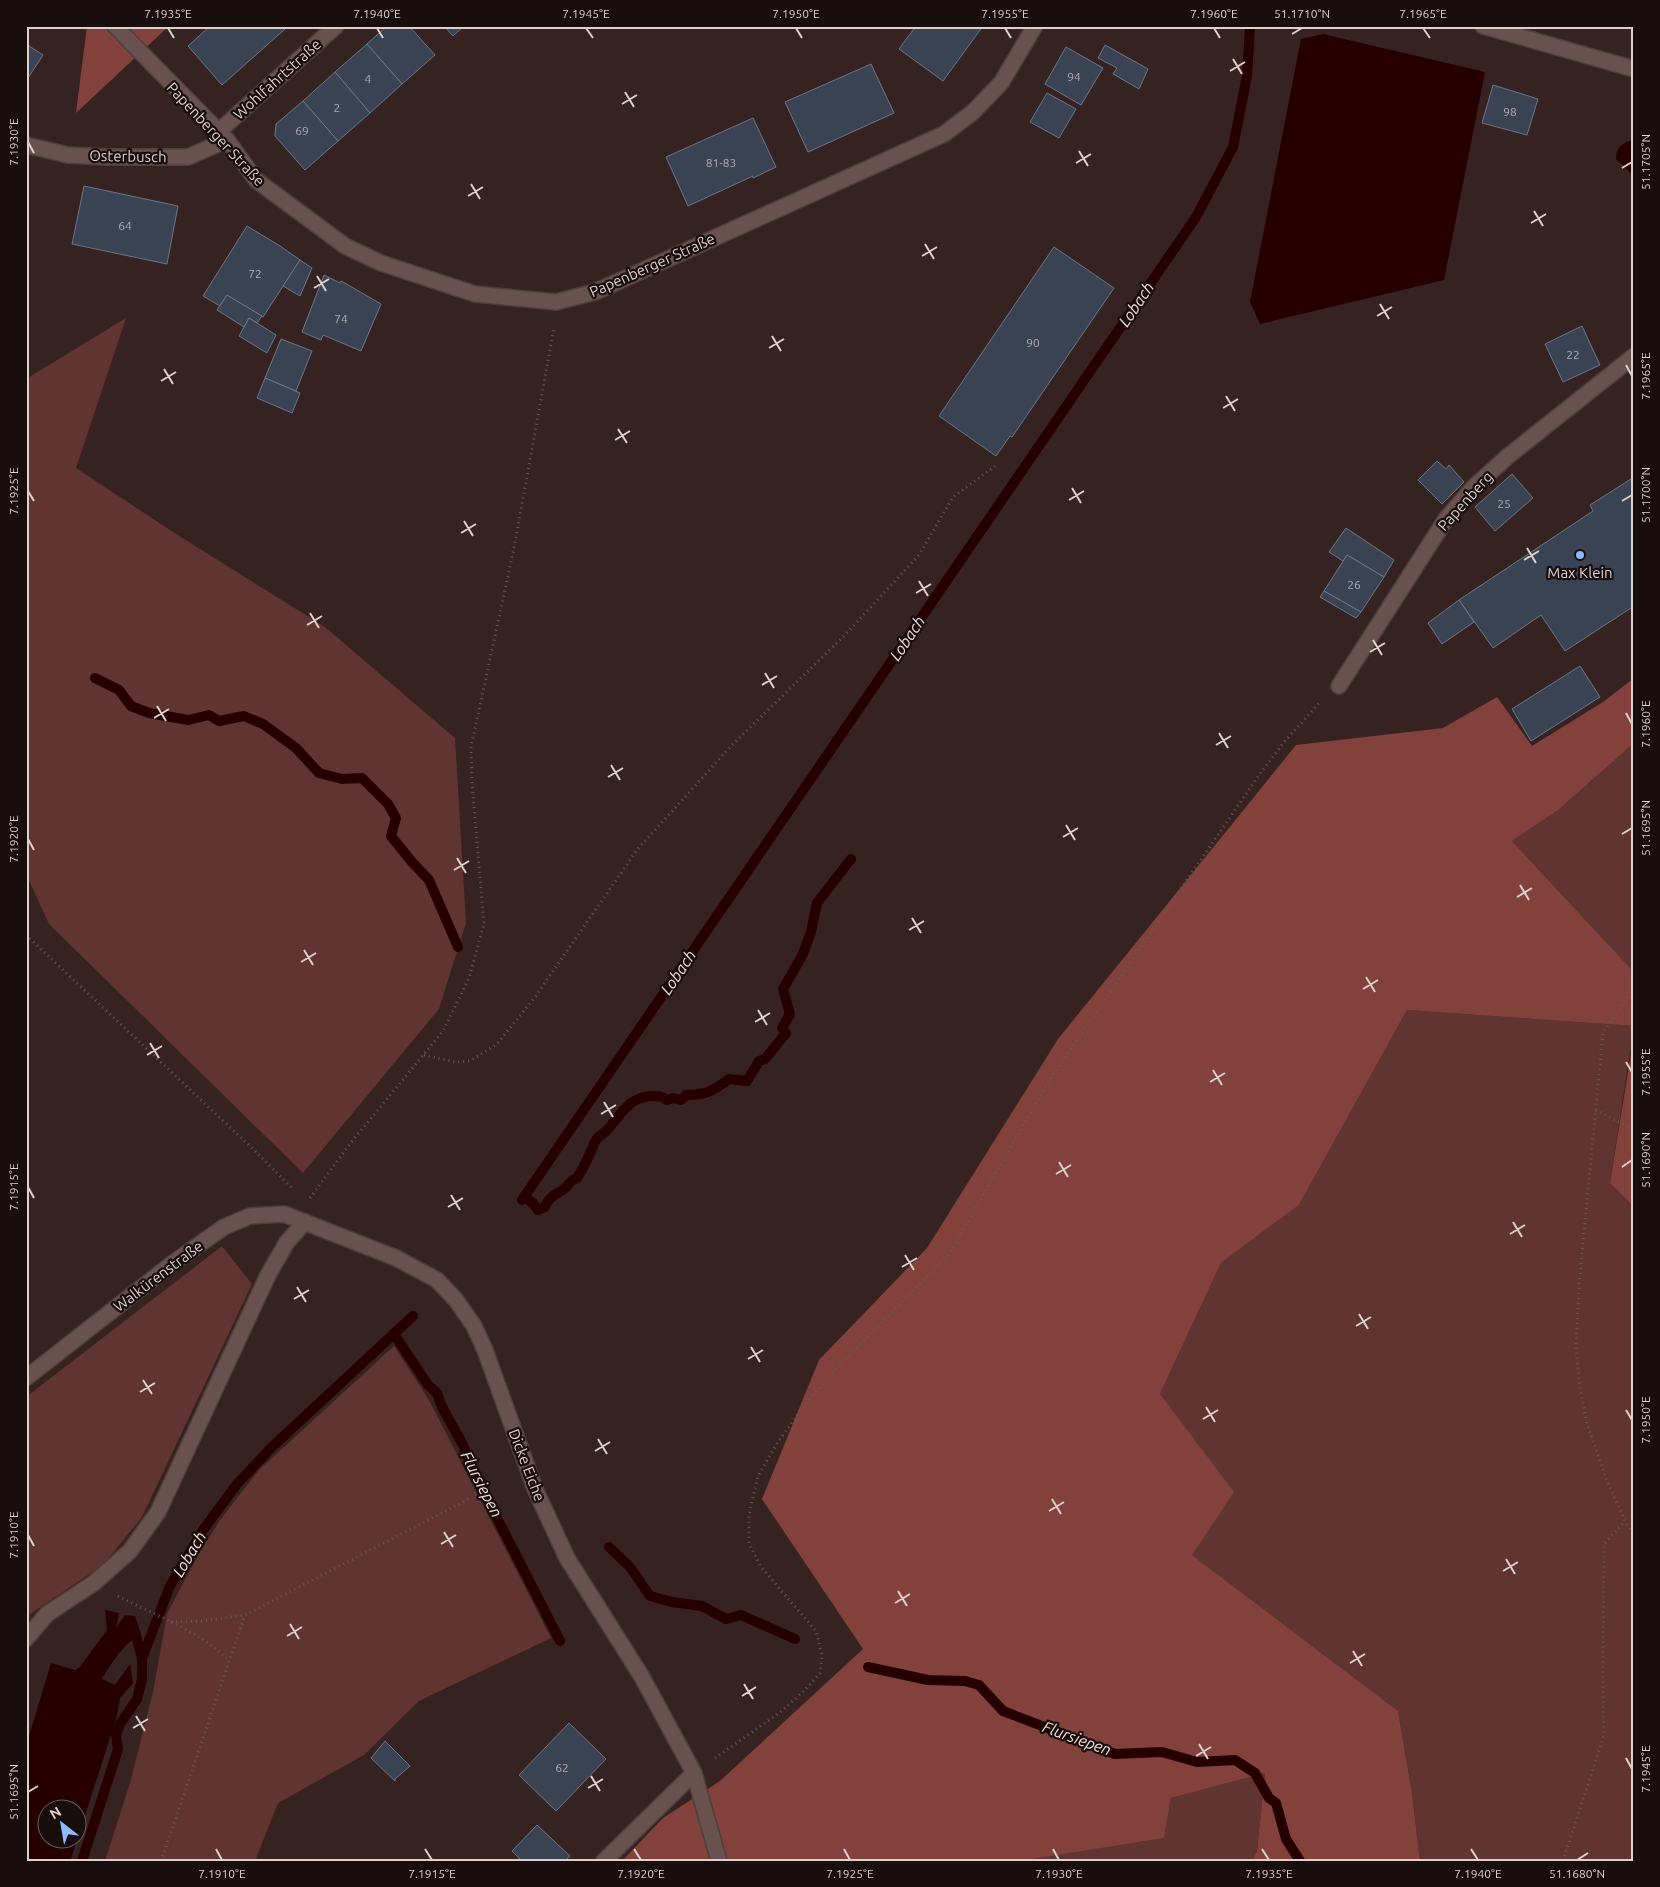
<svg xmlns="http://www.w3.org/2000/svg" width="1660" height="1887" viewBox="0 0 1660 1887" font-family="Ubuntu,sans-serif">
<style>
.green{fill:#603430}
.forest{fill:#83413c}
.water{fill:#260000}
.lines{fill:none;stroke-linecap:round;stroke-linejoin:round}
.stream{stroke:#260000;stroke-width:10}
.building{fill:#394353;stroke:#6c7789}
.minor-casing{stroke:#4f3e3d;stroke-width:18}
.path{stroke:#6b5957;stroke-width:3;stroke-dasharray:1 4;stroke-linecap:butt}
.minor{stroke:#68514e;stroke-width:15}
.ticks{fill:none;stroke:#ddd0ce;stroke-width:2}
.poi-dot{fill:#90b8fd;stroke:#170e0d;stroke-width:2}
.labels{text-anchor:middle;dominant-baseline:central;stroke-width:4.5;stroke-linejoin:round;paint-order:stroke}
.number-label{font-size:12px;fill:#b4adaf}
.street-label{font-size:15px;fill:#ddd0ce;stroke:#170e0d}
.poi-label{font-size:15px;fill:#ddd0ce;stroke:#170e0d}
.water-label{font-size:16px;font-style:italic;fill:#f4dedb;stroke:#170e0d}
.neatline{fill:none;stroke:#ddd0ce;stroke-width:2}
.ticks-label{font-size:12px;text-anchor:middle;fill:#ddd0ce}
</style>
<rect width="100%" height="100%" fill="#362220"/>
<!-- green -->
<g class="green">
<path d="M126,318l-50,150 97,64 152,95 130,111 11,185 -27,86 -136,164 -254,-249 -23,-50v-495z"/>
<path d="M1634,743v229l-122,-131 45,-30z"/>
<path d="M1407,1010l227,16 -24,157 24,24v654h-214l-8,-68 -14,-82 -206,-156 -32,-161 61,-131 78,-58z"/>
<path d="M222,1246l30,38 -110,233 -39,48 -73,49 -4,5v-222z"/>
<path d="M394,1346l35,54 122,238 -132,63 -55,54 -86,48 -23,58h-150l25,-78 23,-91 14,-78 30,-57 23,-37 39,-50z"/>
<path d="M1265,1773l-8,78 -5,10 -234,-1 146,-22 7,-40z"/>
</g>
<!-- forest -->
<g class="forest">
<path d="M87,26h82l-93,87z"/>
<path d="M1634,678v65l-77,68 -45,30 122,131v54l-227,-16 -108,195 -78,58 -61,131 74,98 -42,63 206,156 14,82 8,68h-168l5,-10 8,-78 -94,25 -7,40 -145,23h-397l41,-43 57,-37 143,-132 -101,-150 57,-139 108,-112 131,-209 238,-294 147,-17 54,-31 35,49 71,-44z"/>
<path d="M1634,1035v172l-24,-24z"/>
</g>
<!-- water -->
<g class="water">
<path d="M1323,34l162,38 -41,208 -184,44 -10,-22 51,-263z"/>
<path d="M1629,141h5v35l-18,-17c0,-10 4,-14 13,-18z"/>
<path d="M105,1610l14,3 -3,15 9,-13 10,1 6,18c-18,10 -29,28 -39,45l13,6 15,-21 3,19 -13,15 -3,18 -39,121v-27h-30v30h29l-7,21h-44v-115l25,-83 24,7 4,-2 28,-38z"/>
</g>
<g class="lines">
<!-- stream -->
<g class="stream">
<path d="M95,678l24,12 12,16 18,7 39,7 21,-5 10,6 25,-5 19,8 33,24 23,25 23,6 20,-1 26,26 8,14 -5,18 21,26 17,18 29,67"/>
<path d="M524,1197l9,6 5,7 7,-3c4,-11 11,-12 19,-18 5,-4 6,-9 13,-11 8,-11 13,-26 19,-38 3,-4 9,-7 12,-11 13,-15 22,-33 45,-33 6,0 9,0 14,4l6,-2 8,2 5,-5c20,0 27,-4 43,-16l18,2 12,-20 6,-2 21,-26 -4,-5 8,-14 -7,-25 19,-33 9,-24 6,-29 34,-44"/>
<path d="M522,1200l674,-983 37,-70 14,-71 3,-50"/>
<path d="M394,1334l34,51 9,8 5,14 21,38 16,38 81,158"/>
<path d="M609,1547l21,20 20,29 22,6 30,4 24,13 15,-4 54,24"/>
<path d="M136,1636l6,22"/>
<path d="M868,1667l60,13 37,1 14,4 24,26 112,43 47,-2 35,10 38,-2 20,13 14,25 7,5 10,36 14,22"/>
<path d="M82,1861l36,-112 -2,-14 4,-11 17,-25 5,-20v-21l28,-72 33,-56 34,-46 35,-37 141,-131"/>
</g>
</g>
<!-- building -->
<g class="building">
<path d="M210,26h72l3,3 -63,56 -34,-39z"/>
<path d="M387,26h22l26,29 -33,29 -35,-40z"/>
<path d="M444,26h20l-11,10z"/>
<path d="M916,26h67l-40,55 -44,-32z"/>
<path d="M1157,26h45v1z"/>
<path d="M26,44l17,11 -17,26z"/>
<path d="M367,44l35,40 -32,29 -35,-41z"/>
<path d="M1105,45l43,24 -9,20 -26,-15 4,-6 -19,-10z"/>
<path d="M1066,47l37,21 -22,37 -36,-21z"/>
<path d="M871,64l23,49 -86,39 -23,-50z"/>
<path d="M335,72l35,41 -32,28 -35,-40z"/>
<path d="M1493,85l45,14 -11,36 -45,-12z"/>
<path d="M1047,93l29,16 -17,29 -29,-16z"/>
<path d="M303,101l35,40 -33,29 -30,-34 1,-12z"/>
<path d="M753,118l23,49 -23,11v-2l-65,30 -22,-49z"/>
<path d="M84,186l94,20 -11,58 -95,-20z"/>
<path d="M247,226l33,20 20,14 -37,57 -36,-22 -7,11 -17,-10z"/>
<path d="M1054,247l60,41 -102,149 -2,-1 -14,20 -57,-40z"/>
<path d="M300,260l12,8 -12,28 -17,-10z"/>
<path d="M324,275l16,8 1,-2 2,1 38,22 -20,47 -38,-16 -2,5 -19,-8z"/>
<path d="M227,295l35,21 -5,7 -8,-5 -5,9 -27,-17z"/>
<path d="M249,318l27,17 -9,18 -28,-17z"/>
<path d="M1582,326l18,39 -37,17 -18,-38z"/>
<path d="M281,339l31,12 -16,40 -31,-13z"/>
<path d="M265,378l35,15 -8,20 -35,-15z"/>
<path d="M1437,461l9,8 3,-4 15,17 -22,22 -24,-24z"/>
<path d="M1512,474l21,24 -38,33 -20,-24z"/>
<path d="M1634,477v129l-69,45 -24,-36 -48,33 -34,-48 134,-89 -3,-6z"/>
<path d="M1346,528l48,32 -10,17 -37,-22 -4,6 -14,-9z"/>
<path d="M1347,555l37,22 -23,35 -37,-21z"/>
<path d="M1324,591l37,21 -5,6 -36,-21z"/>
<path d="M1459,600l15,22 -32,22 -14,-21z"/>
<path d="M1580,666l20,31 -69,44 -19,-32z"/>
<path d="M569,1723l37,36 -50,52 -37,-36z"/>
<path d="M385,1741l25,25 -15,13v2l-24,-23z"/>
<path d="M537,1825l33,31 -5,5h-43l-10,-10z"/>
</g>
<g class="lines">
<defs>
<g id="minor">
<path d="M115,26l112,114 29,40 89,66 36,17 94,31 81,8 39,-10 349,-158 29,-22 28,-29 34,-57"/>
<path d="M1483,26l151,43"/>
<path d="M218,132l118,-106"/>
<path d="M26,145l42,10 39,2h81l39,-17"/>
<path d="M1339,686l107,-167 27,-31 34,-31 127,-101"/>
<path d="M26,1378l147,-115 51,-36 26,-11 34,-2 112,44 41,22 19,20 18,26 11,24 50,139 32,69 75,119 52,96 25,88"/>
<path d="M26,1639l21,-25 47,-31 36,-32 28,-39 110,-237 19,-33 18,-20"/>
<path d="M604,1861l90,-88"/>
</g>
</defs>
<!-- minor casing -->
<use href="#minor" class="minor-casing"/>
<!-- path -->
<g class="path">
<path d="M26,935l226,213 41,41"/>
<path d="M1634,989l-31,43 -24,253 -3,61 4,42 7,36 19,54 19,43 9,14"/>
<path d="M424,1055l31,7 15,-1 27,-17 38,-47 102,-147 94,-104 113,-110 75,-81 34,-58 42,-31"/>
<path d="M1596,1110l38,20"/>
<path d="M310,1198l43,-58 90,-109 26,-53 15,-54 -12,-141 -1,-36 43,-199 40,-220"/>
<path d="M118,1596c38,20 80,34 110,64"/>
<path d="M171,1622l30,-1 44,-6 224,-116"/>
<path d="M715,1758l67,-47 23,-21 15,-17 2,-18 -6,-24 -55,-64 -12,-23v-29l9,-39 18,-31 27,-38 29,-34 118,-120 95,-166 214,-312 26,-34 35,-39"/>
<path d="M161,1861l84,-246"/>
<path d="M1563,1861l41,-126 -1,-57 1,-134 21,-23"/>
</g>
<!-- minor -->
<use href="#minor" class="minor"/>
</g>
<!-- ticks -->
<path class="ticks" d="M168,28l6,10M377,28l6,10M586,28l7,10M796,28l6,10M1005,28l6,10M1214,28l6,10M1423,28l7,10M1292,34l10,-6M1233,59l9,15M1230,71l15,-9M625,92l9,15M622,104l15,-9M28,142l6,11M1079,151l9,15M1076,163l15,-9M1622,168l10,-6M471,184l9,15M468,196l15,-9M1534,211l9,15M1531,223l15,-9M925,244l9,15M922,256l15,-9M317,276l9,15M314,288l15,-9M1380,304l9,15M1377,316l15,-9M772,336l9,15M769,348l15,-9M1626,365l6,11M164,369l9,15M161,381l15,-9M1226,396l9,15M1223,408l15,-9M618,429l9,14M615,440l15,-9M1072,488l9,15M28,491l6,10M1069,500l15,-9M1622,501l10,-6M464,521l9,15M461,533l15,-9M1527,548l9,15M1524,560l15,-9M919,581l9,15M916,593l15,-9M310,613l9,15M307,625l15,-9M1373,640l9,15M1370,652l15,-9M765,673l9,15M762,685l15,-9M157,706l9,15M1626,713l6,11M154,718l15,-9M1219,733l9,15M1216,745l15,-9M611,765l9,15M608,777l15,-9M1066,825l9,15M1622,834l10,-6M1063,837l15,-9M28,839l6,11M457,858l9,15M454,870l15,-9M1520,885l9,15M1517,897l15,-9M912,918l9,15M909,930l15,-9M304,950l9,15M301,962l15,-9M1366,977l9,15M1363,989l15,-9M758,1010l9,15M755,1022l15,-9M150,1043l9,15M147,1055l15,-9M1626,1062l6,10M1213,1070l9,15M1210,1082l15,-9M604,1102l9,15M601,1114l15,-9M1059,1162l9,15M1622,1167l10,-7M1056,1174l15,-9M28,1187l6,11M451,1195l9,15M448,1207l15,-9M1513,1222l9,15M1510,1234l15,-9M905,1255l9,15M902,1267l15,-9M297,1287l9,15M294,1299l15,-9M1359,1314l9,15M1356,1326l15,-9M751,1347l9,15M748,1359l15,-9M143,1380l9,14M140,1392l15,-9M1206,1407l9,15M1626,1410l6,10M1203,1419l15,-9M598,1439l9,15M595,1451l15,-9M1052,1499l9,15M1049,1511l15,-9M444,1532l9,15M28,1535l6,11M441,1544l15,-9M1506,1559l9,15M1503,1571l15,-9M898,1591l9,15M895,1603l15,-9M290,1624l9,15M287,1636l15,-9M1353,1651l9,15M1350,1663l15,-9M744,1684l9,15M742,1696l14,-9M136,1716l9,15M133,1728l15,-9M1199,1744l9,15M1196,1756l15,-9M1626,1758l6,11M591,1776l9,15M588,1788l15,-9M28,1792l10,-6M216,1849l6,11M425,1849l7,11M634,1849l7,11M844,1849l6,11M1053,1849l6,11M1262,1849l7,11M1471,1849l7,11M1577,1860l11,-7"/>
<!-- markers -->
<circle class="poi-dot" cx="1580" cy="555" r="5"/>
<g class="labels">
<!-- number labels -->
<g class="number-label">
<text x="1074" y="76">94</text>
<text x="368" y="78">4</text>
<text x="337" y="107">2</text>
<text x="1510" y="111">98</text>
<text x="302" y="130">69</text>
<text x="721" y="162">81-83</text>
<text x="125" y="225">64</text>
<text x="255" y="273">72</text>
<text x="341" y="318">74</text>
<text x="1033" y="342">90</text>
<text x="1573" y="354">22</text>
<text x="1504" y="503">25</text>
<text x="1354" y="584">26</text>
<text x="562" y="1767">62</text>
</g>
<!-- street labels -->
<g class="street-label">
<text transform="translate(277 79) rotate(-42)">Wohlfahrtstraße</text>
<text transform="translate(216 134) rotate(47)">Papenberger Straße</text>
<text transform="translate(128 156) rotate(1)">Osterbusch</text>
<text transform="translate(652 265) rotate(-24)">Papenberger Straße</text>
<text transform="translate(1465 501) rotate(-48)">Papenberg</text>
<text transform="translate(158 1276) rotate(-37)">Walkürenstraße</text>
<text transform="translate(527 1465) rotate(69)">Dicke Eiche</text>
</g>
<!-- poi labels -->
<g class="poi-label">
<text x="1580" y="572">Max Klein</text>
</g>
<!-- water labels -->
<g class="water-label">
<text transform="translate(1136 304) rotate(-56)">Lobach</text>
<text transform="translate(907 638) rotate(-56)">Lobach</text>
<text transform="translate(678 972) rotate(-56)">Lobach</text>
<text transform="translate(482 1484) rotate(63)">Flursiepen</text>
<text transform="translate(189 1554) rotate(-59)">Lobach</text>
<text transform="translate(1077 1738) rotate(20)">Flursiepen</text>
</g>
</g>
<!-- border -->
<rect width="1660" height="1887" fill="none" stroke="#170e0d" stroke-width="55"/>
<!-- north arrow -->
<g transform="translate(62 1824) rotate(329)"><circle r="24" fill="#170e0d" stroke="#665c5a"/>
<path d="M0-4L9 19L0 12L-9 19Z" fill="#90b8fd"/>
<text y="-8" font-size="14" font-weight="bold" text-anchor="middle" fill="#ddd0ce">N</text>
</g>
<rect x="28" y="28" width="1604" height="1832" class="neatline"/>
<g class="ticks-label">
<text x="168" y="18">7.1935°E</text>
<text x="377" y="18">7.1940°E</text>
<text x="586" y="18">7.1945°E</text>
<text x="796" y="18">7.1950°E</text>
<text x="1005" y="18">7.1955°E</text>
<text x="1214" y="18">7.1960°E</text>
<text x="1302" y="18">51.1710°N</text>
<text x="1423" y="18">7.1965°E</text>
<text transform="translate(14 142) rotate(-90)" y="4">7.1930°E</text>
<text transform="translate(1646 162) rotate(-90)" y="4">51.1705°N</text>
<text transform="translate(1646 376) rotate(-90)" y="4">7.1965°E</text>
<text transform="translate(14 491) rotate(-90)" y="4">7.1925°E</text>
<text transform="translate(1646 495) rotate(-90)" y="4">51.1700°N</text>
<text transform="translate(1646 724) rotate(-90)" y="4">7.1960°E</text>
<text transform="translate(1646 828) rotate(-90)" y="4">51.1695°N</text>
<text transform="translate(14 839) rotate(-90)" y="4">7.1920°E</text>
<text transform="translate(1646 1072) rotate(-90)" y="4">7.1955°E</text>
<text transform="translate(1646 1160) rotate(-90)" y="4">51.1690°N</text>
<text transform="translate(14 1187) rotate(-90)" y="4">7.1915°E</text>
<text transform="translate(1646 1420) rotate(-90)" y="4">7.1950°E</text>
<text transform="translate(14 1535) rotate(-90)" y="4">7.1910°E</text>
<text transform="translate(1646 1769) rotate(-90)" y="4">7.1945°E</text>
<text transform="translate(14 1792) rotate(-90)" y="4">51.1695°N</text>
<text x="222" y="1878">7.1910°E</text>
<text x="432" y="1878">7.1915°E</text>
<text x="641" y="1878">7.1920°E</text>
<text x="850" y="1878">7.1925°E</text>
<text x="1059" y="1878">7.1930°E</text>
<text x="1269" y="1878">7.1935°E</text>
<text x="1478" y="1878">7.1940°E</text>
<text x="1577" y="1878">51.1680°N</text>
</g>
</svg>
